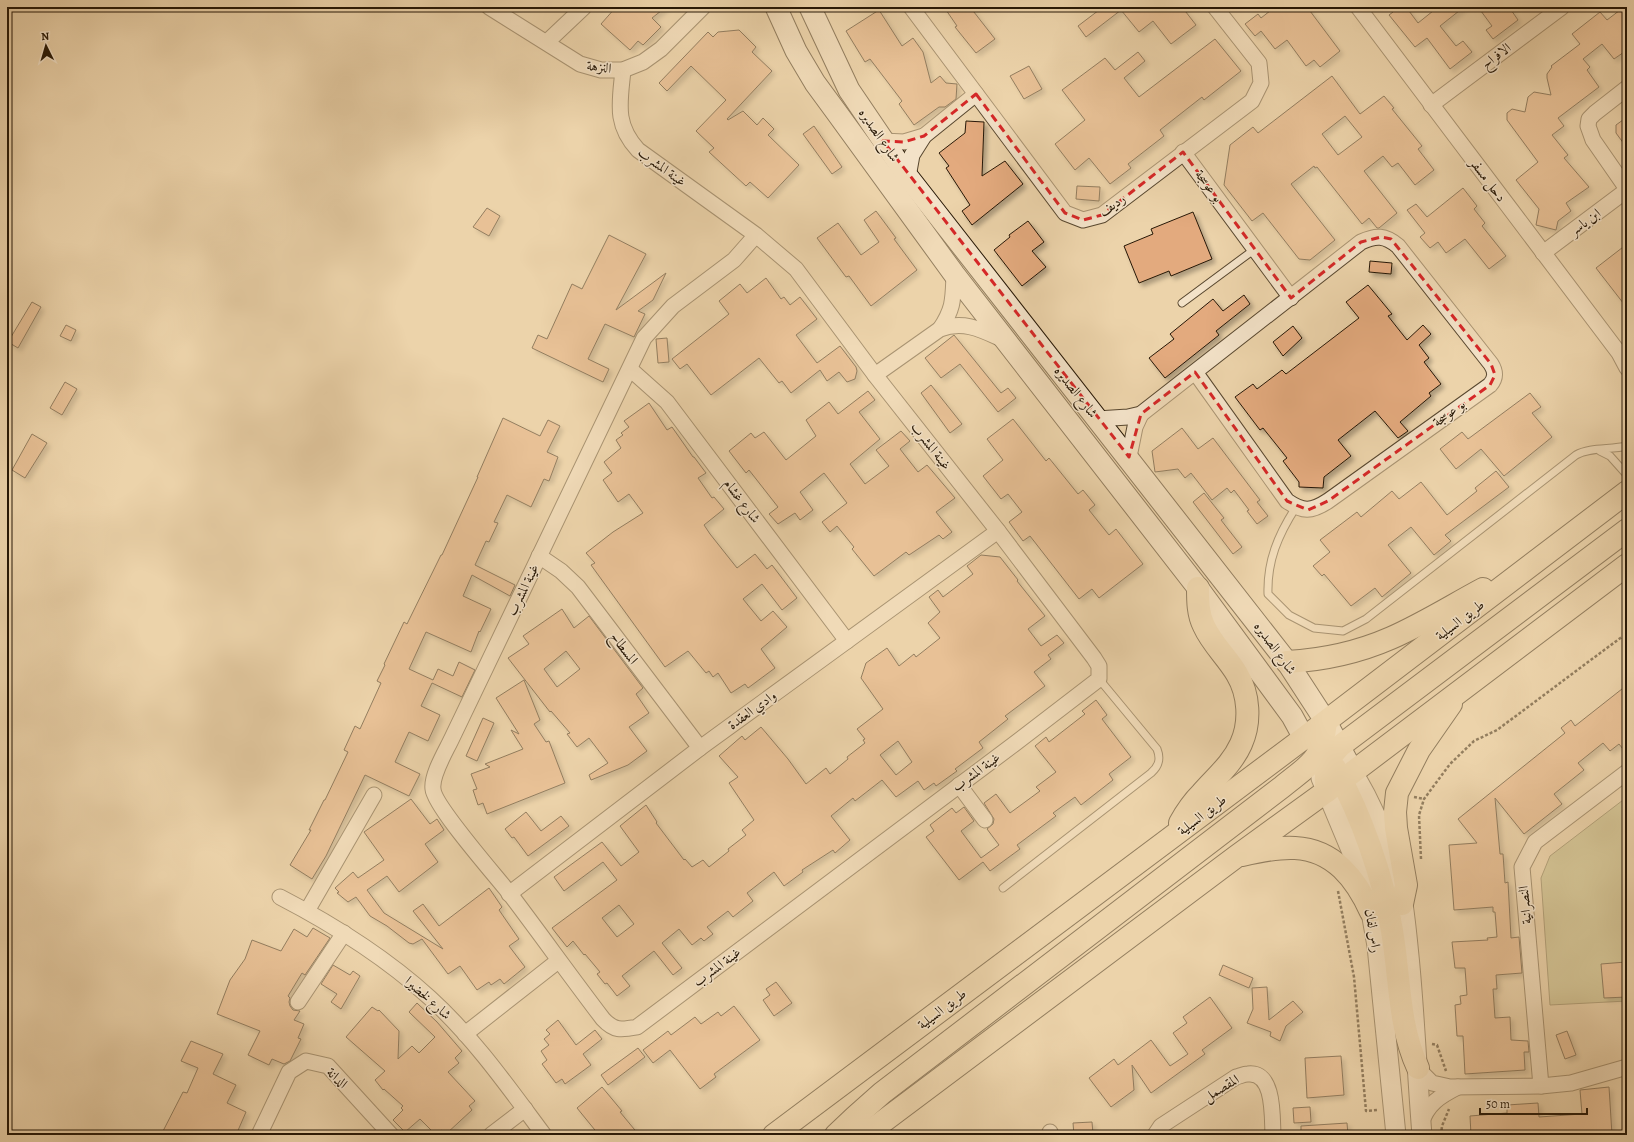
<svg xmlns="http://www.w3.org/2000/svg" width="1634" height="1142" viewBox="0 0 1634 1142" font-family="Alegreya,Amiri,serif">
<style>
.green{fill:#bdbb85;stroke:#726a46}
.building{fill:#e3aa7e;stroke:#271806;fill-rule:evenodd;filter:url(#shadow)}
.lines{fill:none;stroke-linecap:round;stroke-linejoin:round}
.service-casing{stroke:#58472f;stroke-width:9}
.minor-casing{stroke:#58472f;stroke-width:17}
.tertiary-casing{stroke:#58472f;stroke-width:21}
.secondary-casing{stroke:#271806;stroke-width:23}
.primary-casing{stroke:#271806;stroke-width:24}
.path{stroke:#271806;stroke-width:2.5;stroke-dasharray:3 2;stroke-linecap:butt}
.service{stroke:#f3e2c8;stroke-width:7}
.minor{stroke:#f3e2c8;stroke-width:15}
.tertiary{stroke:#f3e2c8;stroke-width:19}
.secondary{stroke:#f3e2c8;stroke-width:21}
.primary{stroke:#ecd3aa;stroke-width:22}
.marked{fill:none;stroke:#d62828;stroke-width:3;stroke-dasharray:8 5;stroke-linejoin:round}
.labels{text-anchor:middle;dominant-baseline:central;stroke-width:3;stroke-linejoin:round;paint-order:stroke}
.street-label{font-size:14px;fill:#271806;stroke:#f3e2c8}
</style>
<defs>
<filter id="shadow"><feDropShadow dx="3.5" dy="3.5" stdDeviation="2" flood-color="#0004"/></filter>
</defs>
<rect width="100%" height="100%" fill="#ecd3aa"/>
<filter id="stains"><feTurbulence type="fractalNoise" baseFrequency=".005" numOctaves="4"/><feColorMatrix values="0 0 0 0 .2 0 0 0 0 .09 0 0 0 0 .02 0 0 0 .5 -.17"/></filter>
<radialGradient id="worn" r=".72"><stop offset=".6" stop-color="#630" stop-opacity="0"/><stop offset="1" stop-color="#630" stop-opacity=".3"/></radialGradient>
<!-- green -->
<path class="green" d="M1627,797v204l-77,4 -9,-127 9,-22z"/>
<!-- building -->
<g class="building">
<path d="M616,7h50l-14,11 9,9 -18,18 -5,-4 -8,9 -29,-26z"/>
<path d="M944,7h26l25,32 -19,14 -21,-26 2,-1z"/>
<path d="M1103,7h79l14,18 -25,19 -18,-23 -14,11 -18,-22 -35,27 -8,-11z"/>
<path d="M1275,7h32l33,44 -20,16 -6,-7 -8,6 -19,-26 -12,9 -14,-18 -6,5 -10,-12 13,-10 3,4z"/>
<path d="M1388,7h18l12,16 20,-16h26l-24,19 16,20 7,-5 9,11 -22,17 -23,-31 -12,9 -26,-32 4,-3z"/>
<path d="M1478,7h31l9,13 -25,19 -7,-9 6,-4z"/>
<path d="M1624,7h3v43l-13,9 -12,-15 -19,15 7,8 -3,3 12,17 -41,31 6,8 -12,9 16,20 -4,3 25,29 -23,16 5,8 -13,10 -2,9 -20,-5 3,-16 -23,-29 22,-18 -31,-42v-7l5,-4 13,3 3,-15 6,-5 17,3 -4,-17v-4l5,-7 -1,-1 29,-22 -8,-10 28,-22 7,8z"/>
<path d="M879,10l23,36 11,-8 10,14 8,31 9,-7 6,7 11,1 -1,15 -11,8h-6l-25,18 -15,-21 3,-3 -32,-42 -5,3 -19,-31z"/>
<path d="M739,30l17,17 -4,5 20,19 -45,48 1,1 15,-9 14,14 6,-7 11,11 -6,6 31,30 -31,33 -18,-16 -4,4 -37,-34 5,-4 -18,-17 30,-31 -35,-34 -24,25 -8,-8 49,-51 5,5 5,-5z"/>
<path d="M1215,39l26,32 -37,29 -2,-3 -42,33 4,6 -36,28 3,4 -21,16 -21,-26 -14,12 -20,-26 30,-24 -23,-30 43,-32 10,12 23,-18 7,9 -21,17 15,19z"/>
<path d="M1029,66l13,23 -18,10 -14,-23z"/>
<path d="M1332,76l28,38 24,-18 10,12 -2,1 30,37 -4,3 16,21 -19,15 -17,-22 -6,4 -9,-11 -19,15 33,42 -18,15h-2l-8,-10 -7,6 -45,-57 -2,1 -1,-2 -23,18 44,56 -25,20 -11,-1 -36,-46 -11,8 -28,-36 6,-40 23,-18 5,6zM1345,116l17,21 -24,18 -16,-21z"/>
<path d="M1627,117v31l-11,-15v-8z"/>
<path d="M966,121l18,1 -2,54 23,-15 18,23 -51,41 -10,-14 8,-6 -24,-37 3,-2 -10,-13 26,-20z"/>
<path d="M814,126l28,41 -10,7 -29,-40z"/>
<path d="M1077,186l23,1 -1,14 -23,-2z"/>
<path d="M1463,188l14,18 -3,3 11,14 -3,3 24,30 -17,13 -24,-30 -19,14 -8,-11 -8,6 -10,-11 5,-4 -18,-23 9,-6 11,13z"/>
<path d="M487,208l13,8 -11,20 -16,-9z"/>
<path d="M876,211l20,27 -2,1 23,31 -46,36 -22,-30 -3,1 -29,-39 21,-15 23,32 18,-13 -15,-22z"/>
<path d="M1193,212l19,47 -41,17 -2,-5 -30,12 -15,-37 29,-12 -2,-5z"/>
<path d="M1028,221l16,21 -12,9 14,16 -24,19 -28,-36 16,-13 -1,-2z"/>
<path d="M609,235l37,19 -30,56 50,-37 -13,27 -15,11 7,3 -11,23 -29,-13 -17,35 21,10 -6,13 -71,-34 6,-13 9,4 25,-55 10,5z"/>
<path d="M1627,244v64l-31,-40z"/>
<path d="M1370,261l22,2 -1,11 -22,-2z"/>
<path d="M766,278l15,21 3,-2 6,8 10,-8 17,22 -21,16 21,28 23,-17 16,21 1,4 -2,8 -8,3 -8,-10 -12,9 -7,-11 -29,23 -9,-12 -3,2 -20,-25 -48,37 -24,-31 -7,5 -8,-10 57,-45 -10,-13 21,-17 7,9z"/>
<path d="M1368,285l24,29 -4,2 19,24 16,-15 8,9 -12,11 10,13 -5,4 17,22 -12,9 2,3 -31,26 8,9 -10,7 -23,-27 -37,29 13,16 -27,21 -1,11 -24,-1v-5l-16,-21 4,-3 -24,-30 -3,2 -25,-33 18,-13 4,5 25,-19 4,4 73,-56 -13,-16z"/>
<path d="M1244,295l6,9 -34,27 3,4 -54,43 -16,-20 25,-19 -4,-5 43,-35 10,12z"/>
<path d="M32,302l9,5 -23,41 -10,-6z"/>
<path d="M66,325l10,5 -5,11 -11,-5z"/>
<path d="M1293,326l9,12 -19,18 -10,-14z"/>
<path d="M954,335l47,58 7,-5 8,10 -18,14 -38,-48 -19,14 -16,-20z"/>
<path d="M667,338l2,24 -11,1 -2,-24z"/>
<path d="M65,382l12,7 -15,26 -12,-7z"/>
<path d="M931,385l31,39 -12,9 -29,-40z"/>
<path d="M868,391l7,9 -16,12 21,27 -30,25 15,20 24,-18 -13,-16 25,-19 9,10 -10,8 18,23 9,-7 28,33 -19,14 16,20 -9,7 -4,-4 -30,20 -3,-3 -32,24 -22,-27 2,-2 -17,-21 -7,6 -8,-10 25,-19 -23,-30 -24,19 13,18 -13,10 -5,-7 -17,11 -9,-10 9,-7 -29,-37 -3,3 -17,-22 22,-18 4,5 9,-6 22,28 30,-24 -10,-16 23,-18 9,12z"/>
<path d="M1530,393l11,14 -9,6 20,24 -48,39 -23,-27 -25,20 -16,-20 22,-17 6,7z"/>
<path d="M649,403l18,27 5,-3 21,30h1l12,16 -8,5 14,20 2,-1 10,12 -20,16 6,9 27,34 18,-14 12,15 5,-4 25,33 -15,12 -20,-26 -19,15 18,22 12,-10 14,16 -26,22 14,19 -27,20 -3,-4 -14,9 -13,-20 -5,4 -4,-6 -3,2 -18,-22 -23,16 -74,-102 4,-2 -9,-10 27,-21 30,-19 -14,-19 -11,8 -15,-22 9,-7 -8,-11 17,-14 -5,-8 7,-5 -2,-2 8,-6 -5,-6z"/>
<path d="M503,418l37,18 8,-16 12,6 -13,26 11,5 -9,24 -5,-2 -13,28 -24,-12 -13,27 4,1 -9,19 -3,-1 -11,24 40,20 -5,11 -38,-21 -9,21 28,13 -11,23 -1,-1 -8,21 -45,-20 -17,37 24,11 5,-11 15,7 6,-14 16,8 -13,27 -30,-14 -11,23 19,9 -12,26 -19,-9 -14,30 25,12 -11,22 -44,-21 -39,81 -14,23 -22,-14 21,-35h-2l15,-30h1l23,-48 -4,-2 11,-24 5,3 21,-46 -4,-2 8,-16 -1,-1 20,-42 3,2 34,-69h1l36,-78h-1z"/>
<path d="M1013,419l33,42 3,-3 29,36 5,-4 12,15 -6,5 20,25 7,-6 27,35 -44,34 -7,-9 -13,10 -49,-63 -7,5 -14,-19 13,-10 -14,-18 -7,5 -18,-23 20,-16 -16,-21z"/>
<path d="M1182,428l16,21 15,-11 47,62 -3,2 11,14 -11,8 -10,-13 2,-1 -15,-20 -3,3 -4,-5 -15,12 -21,-27 -6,5 -7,-9 -23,3 -3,-21z"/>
<path d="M32,434l15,9 -22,35 -13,-8z"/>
<path d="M1496,471l13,16 -64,48 6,6 -17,14 -23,-28 -23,18 23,28 -29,24 -7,-9 -24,18 -27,-32 -2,2 -9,-10 17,-14 -10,-12 37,-28 4,5 31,-26 7,8 22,-17 26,33 30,-24 -2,-3z"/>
<path d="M1204,493l20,25 -3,2 21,27 -9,7 -40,-52z"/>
<path d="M981,555l19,2 18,23 -1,1 28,35 -17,13 13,17 16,-11 7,8 -16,12 3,4 -17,13 11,14 -40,30 3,3 -29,23 4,6 -28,21 2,2 -21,15 -2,-3 -10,7 -6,-9 -22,16 -14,-17 -27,21 -2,-3 -22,18 19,24 -15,13 -2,-3 -31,20 1,2 -19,14 -10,-14 -27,21 6,8 -20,16 -5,-6 -21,16 6,7 -9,7 -3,-3 -9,7 -13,-16 -17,14 20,25 -9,7 -19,-24 -32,25 8,10 -13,10 -10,-13 -2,1 -8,-10 3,-2 -15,-18 -1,1 -11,-14 -6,6 -15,-19 65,-48 -14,-18 -39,29 -10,-14 48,-35 19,24 18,-14 -19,-26 26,-21 11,17 -1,1 28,37 1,-1 7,8 11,-7 6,7 20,-16 -1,-2 18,-14 -4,-5 12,-10 -25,-37 9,-6 -19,-21 23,-20 3,4 16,-13 27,32 18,25 20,-16 4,6 18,-15 -1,-2 18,-14 -2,-3 2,-1 -8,-10 26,-20 -22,-31 5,-15 21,-15 12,18 15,-12 2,3 24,-19 -12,-15 12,-11 -11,-15 9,-7 5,7 30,-23 -6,-8zM898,741l14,21 -16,13 -16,-20zM619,905l15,19 -17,13 -15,-19z"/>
<path d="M562,609l12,19 15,-12 54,72 -7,6 13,19 -20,14 18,24 -19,14 -37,15 -2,-5 19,-12 -19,-25 -12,9 -10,-13 3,-1 -19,-22 -1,1 -42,-54 21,-14 -6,-8zM566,651l14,18 -23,18 -13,-18z"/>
<path d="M524,680l16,40 -6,4 12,18 3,-1 16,42 -78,31 -4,-11 -5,2 -5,-15 4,-1 -6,-15 19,-7 -5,-3 38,-15 -12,-19 8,4 -23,-36z"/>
<path d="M1627,685v69l-8,-10 -9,7 -7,-8 -25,20 6,7 -30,24 8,10 -38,30 -29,-36 5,56h3l2,29 3,-1 3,56 8,-1 3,36 -26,2 1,14h-4l2,29 15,-1 1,23 17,1 1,11h-5l1,18 -60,4 -2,-38h-6l-2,-31 6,-1 -1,-8 7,-1 -2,-27h-10l-3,-26 36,-2 -1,-2 10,-1 -2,-25h-2v-5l-39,3 -5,-65 28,-2 -19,-24 107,-86 -4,-5 10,-8 4,6z"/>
<path d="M1096,700l11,15 -5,4 29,38 -22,17 4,6 -32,25 -6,-8 -22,16 3,3 -39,29 3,4 -30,22 -7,-9 -24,18 -33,-43 8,-6 -4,-6 22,-17 4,5 8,-6 10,14 -13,10 20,27 18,-13 -12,-16 6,-5 1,-5 -10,-16 12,-9 14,19 30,-22 -4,-4 20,-15 -21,-26 11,-9 3,5 36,-28 -3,-3z"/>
<path d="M483,718l11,5 -17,38 -11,-5z"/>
<path d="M411,799l19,25 7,-5 7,11 -19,14 13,18 -39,30 -12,-16 -20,14 17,23 59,36 -30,-38 10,-7 16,22 50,-38 13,19 -3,3 20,29 -10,7 16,21 -21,17 -4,-5 -9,6 -2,-3 -12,8 -17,-24 -12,8 -26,-35 -9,5 -4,-1 -22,-17 -17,-10 -14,-19 -8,5 -11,-9 2,-1 -4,-4 18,-16 5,6 26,-18 -20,-28z"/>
<path d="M526,812l15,19 20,-15 8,10 -41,30 -14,-19 -2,1 -7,-9z"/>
<path d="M313,928l17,10 -25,37 -3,-2 -14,23 2,2 -1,4 1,4 3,4 7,1 -6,9 10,4 -6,14 3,1 -11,22 -6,3 -12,-5 -3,6 -21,-10 12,-24 -43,-17 13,-34 15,-21 7,-19 29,11 13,-22 13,8z"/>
<path d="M1626,962l1,35 -23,1 -3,-34z"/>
<path d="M333,965l17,10 3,-4 7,5 -19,33 -10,-7 6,-8 -16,-10z"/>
<path d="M1223,965l30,13 -4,10 -30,-13z"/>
<path d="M776,982l16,21 -18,13 -11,-16 7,-5 -4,-6z"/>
<path d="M1267,987l2,33 24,-19 10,11 -17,14 -6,15 -10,-5 1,-4 -24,-9 6,-14 -1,-21z"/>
<path d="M1210,997l22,31 -30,22 3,4 -54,39 -19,-28 2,25 -23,17 -22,-29 25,-19 4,6 33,-25 19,26 18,-12 -15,-21 14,-10 -4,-6z"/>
<path d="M417,1003l20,19 25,29 -7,7 4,5 -11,9 27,29 -6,5 3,4 -26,24 -5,-4 -5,5 -16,-16 -15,13 -12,-12 10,-10 -2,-2 2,-2 -19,-17 -1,1 -8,-10 10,-9 -39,-34 26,-30 6,4 1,-1 20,21 -1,28 14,-13 7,7 16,-16 -26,-25z"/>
<path d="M734,1006l26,34 -46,34 2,3 -16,12 -30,-39 -17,13 -10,-13 25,-19 3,4 24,-18 6,7 17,-12 3,4z"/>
<path d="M558,1020l18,25 19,-15 7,9 -19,15 8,11 -26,19 -3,-5 -6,4 -14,-19 5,-4 -6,-9 8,-6 -5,-6 6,-5 -4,-4z"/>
<path d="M1567,1031l9,24 -11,4 -9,-24z"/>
<path d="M191,1041l32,13 -10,20 23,11 -9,18 19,9 -10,23h-75l22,-43 4,1 11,-25 -17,-7z"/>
<path d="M638,1048l7,9 -37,28 -7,-10z"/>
<path d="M1341,1056l3,39 -37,3 -2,-40z"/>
<path d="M602,1087l20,24 -2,1 19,23h-40l-22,-27z"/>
<path d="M1609,1087l3,48h-141l-1,-19 37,-3v-8l31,-2 1,14 43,-3 -2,-24z"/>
<path d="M1310,1107l1,15 -17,1 -1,-15z"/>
<path d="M1092,1122l1,12 -19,1 -1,-12z"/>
<path d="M1347,1123l1,12h-47v-9z"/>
</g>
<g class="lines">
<defs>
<g id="service">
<path d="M1182,303l73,-54"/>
<path d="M1600,451l10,5 17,19"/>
<path d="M1296,507c-18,28 -29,54 -28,87l21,21 25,13 29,3 23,-12 210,-164c14,-8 34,-5 51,-9"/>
<path d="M1003,888l148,-115c8,-7 10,-14 6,-24l-58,-70"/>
</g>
<g id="minor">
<path d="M489,7l91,57 21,6h22l20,-8 18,-13 42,-42"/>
<path d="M911,7l154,206 18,7 19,-5 150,-114 9,-18 -2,-20 -44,-56"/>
<path d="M1358,7l261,346 8,15"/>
<path d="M547,42l37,-35"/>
<path d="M623,70c-3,32 -9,54 15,80l118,85 40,34 79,106 123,156 96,127 5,8v13l-86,66 -376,282c-16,3 -23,4 -34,-8 -32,-42 -62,-84 -93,-125 -14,-18 -76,-88 -77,-105 -2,-14 13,-38 19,-51l192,-400 29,-32 61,-46 22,-25"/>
<path d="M1627,88l-32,25 -6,6 -1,7 5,14 34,49"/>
<path d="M1431,105l131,-98"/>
<path d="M883,141l21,1 20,-6"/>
<path d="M1183,152l108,146"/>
<path d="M908,177l4,-22 12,-19 52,-42"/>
<path d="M1543,253l84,-63"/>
<path d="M940,329c14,-21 13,-30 14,-55"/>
<path d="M630,369l37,33 180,239"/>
<path d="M875,375l65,-46c24,-9 42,1 64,11"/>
<path d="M1097,419l31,-2 13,-3 220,-172c15,-7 24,-7 37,4l93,118c5,8 5,14 -1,21l-162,116c-17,11 -25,11 -41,0l-92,-129"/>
<path d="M1129,457l6,-30 6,-13"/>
<path d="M539,556l22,15 17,16 122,161"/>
<path d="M959,785l26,35"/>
<path d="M509,894l191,-146 298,-217"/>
<path d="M280,897c54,28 105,60 150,101 44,40 79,90 114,137"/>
<path d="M307,911l67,-116"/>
<path d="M298,1002l46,-69"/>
<path d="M465,1034l93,-73"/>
<path d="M1418,1068l4,5 10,10 18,4 91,-1 30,-3 56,-16"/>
<path d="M1541,1086l-19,-219 13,-25 92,-70"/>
<path d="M1421,1124c6,-20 19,-28 37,-37"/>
<path d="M1050,1132v3"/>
<path d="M259,1135l30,-63 17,-11 22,5 63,69"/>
<path d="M491,1135l34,-26"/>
<path d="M1155,1135l6,-9 75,-49c4,-1 8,-3 12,-3 27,-3 24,44 25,61"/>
</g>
<g id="tertiary">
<path d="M1353,772c17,29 31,59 41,91 9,30 12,62 15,93 6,60 8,119 13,179"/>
<path d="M1321,778l35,84 9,25 6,25 6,34 19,189"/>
</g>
<g id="secondary">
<path d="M776,7l20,44 19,32 22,30 117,161 244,314 94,128 12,22"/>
<path d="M810,7l39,83 59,87 379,485 39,60 27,50"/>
</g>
<g id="primary">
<path d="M1287,662c35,-2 72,-10 104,-24 32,-14 62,-33 92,-49"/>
<path d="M1335,768c26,46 49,111 57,163 8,45 6,94 26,137"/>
<path d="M1327,791c-3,-18 -1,-31 13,-45l287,-216"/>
<path d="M1180,823c6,-11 13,-21 22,-30 14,-16 30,-29 39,-49 10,-22 8,-50 -4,-70 -10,-17 -25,-30 -33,-48 -6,-12 -6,-25 -6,-38"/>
<path d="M1242,855c17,-4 35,-8 53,-7 39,2 61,31 76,64"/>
<path d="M1402,904l4,-19 -10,-57 -1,-16 2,-19 22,-43 32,-46"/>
<path d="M774,1135l530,-397 323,-246"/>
<path d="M836,1135l19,-18 27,-24 400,-306c28,-23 40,-26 44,-65"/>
<path d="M865,1135l372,-279 116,-84 274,-207"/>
</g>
</defs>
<!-- service casing -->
<use href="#service" class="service-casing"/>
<!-- minor casing -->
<use href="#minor" class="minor-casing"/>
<!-- tertiary casing -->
<use href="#tertiary" class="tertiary-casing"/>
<!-- secondary casing -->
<use href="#secondary" class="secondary-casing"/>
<!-- primary casing -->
<use href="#primary" class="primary-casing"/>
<!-- path -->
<g class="path">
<path d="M1414,797l10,2"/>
<path d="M1421,859l-2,-44 5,-16 26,-35 24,-23 23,-11 130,-97"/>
<path d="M1338,891l16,86 12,134 11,-1"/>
<path d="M1432,1044l5,1 9,26"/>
<path d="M1441,1135l1,-9 7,-17"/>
</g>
<!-- service -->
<use href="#service" class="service"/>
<!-- minor -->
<use href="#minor" class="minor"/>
<!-- tertiary -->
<use href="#tertiary" class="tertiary"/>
<!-- secondary -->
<use href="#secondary" class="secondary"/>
<!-- primary -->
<use href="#primary" class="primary"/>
</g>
<!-- marked area -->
<path d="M0 0H1634V1142H0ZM976,94l89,119 18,7 19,-5 81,-63 108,146 70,-56 20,-5 10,2 100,125 4,11 -5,10 -162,116 -20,9 -21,-9 -92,-129 -54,42 -12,43 -246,-316 21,1 20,-6z" fill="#ecd3aa" fill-opacity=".55" fill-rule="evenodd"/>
<path class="marked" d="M976,94l89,119 18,7 19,-5 81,-63 108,146 70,-56 20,-5 10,2 100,125 4,11 -5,10 -162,116 -20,9 -21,-9 -92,-129 -54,42 -12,43 -246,-316 21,1 20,-6z"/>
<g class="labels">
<!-- street labels -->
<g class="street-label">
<text transform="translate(1496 56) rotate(-37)">الافراح</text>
<text transform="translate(599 67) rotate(8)">النزهة</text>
<text transform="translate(879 135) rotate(56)">شارع الصديره</text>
<text transform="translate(662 167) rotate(36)">غينة المشرب</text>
<text transform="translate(1488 180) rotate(53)">دحل مسفر</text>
<text transform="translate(1209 186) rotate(53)">بو عوسجة</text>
<text transform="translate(1112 205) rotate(-34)">رديف</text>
<text transform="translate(1585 222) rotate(-37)">ابن ياسر</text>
<text transform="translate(1076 392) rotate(52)">شارع الصديره</text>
<text transform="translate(1449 413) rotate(-36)">بو عوسجة</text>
<text transform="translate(931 446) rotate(52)">غينة المشرب</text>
<text transform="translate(742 501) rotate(53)">شارع غشام</text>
<text transform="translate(523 590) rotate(-64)">غينة المشرب</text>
<text transform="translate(1460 620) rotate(-37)">طريق السيلية</text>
<text transform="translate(624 648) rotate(53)">المسطاح</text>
<text transform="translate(1275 648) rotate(54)">شارع الصديره</text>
<text transform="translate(752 710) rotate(-36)">وادي العقدة</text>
<text transform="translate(976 772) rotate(-36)">غينة المشرب</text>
<text transform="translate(1202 815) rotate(-37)">طريق السيلية</text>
<text transform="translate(1525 905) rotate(-95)">النصرانية</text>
<text transform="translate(1373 931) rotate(81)">راس لفان</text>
<text transform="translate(717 967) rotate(-37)">غينة المشرب</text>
<text transform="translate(428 998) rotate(42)">شارع لخضيرا</text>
<text transform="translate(942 1009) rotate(-37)">طريق السيلية</text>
<text transform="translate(337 1078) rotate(44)">الدانة</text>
<text transform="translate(1221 1088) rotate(-31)">المقصمل</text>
</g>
</g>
<!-- margin -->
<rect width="1634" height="1142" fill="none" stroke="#ecd3aa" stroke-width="24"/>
<rect x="8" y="8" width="1618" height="1126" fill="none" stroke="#271806" stroke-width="2"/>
<rect x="12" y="12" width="1610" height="1118" fill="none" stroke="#271806"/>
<!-- north arrow -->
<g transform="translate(46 46) rotate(355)" stroke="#f3e2c8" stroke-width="3" paint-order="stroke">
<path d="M0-3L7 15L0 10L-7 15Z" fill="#271806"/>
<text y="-6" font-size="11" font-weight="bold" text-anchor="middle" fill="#271806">N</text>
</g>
<!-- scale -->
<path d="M1480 1108v6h107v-6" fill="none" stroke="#271806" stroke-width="2"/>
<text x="1486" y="1108" font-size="12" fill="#271806" stroke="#f3e2c8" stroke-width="3" paint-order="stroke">50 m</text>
<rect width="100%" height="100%" filter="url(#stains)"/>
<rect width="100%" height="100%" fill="url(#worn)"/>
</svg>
